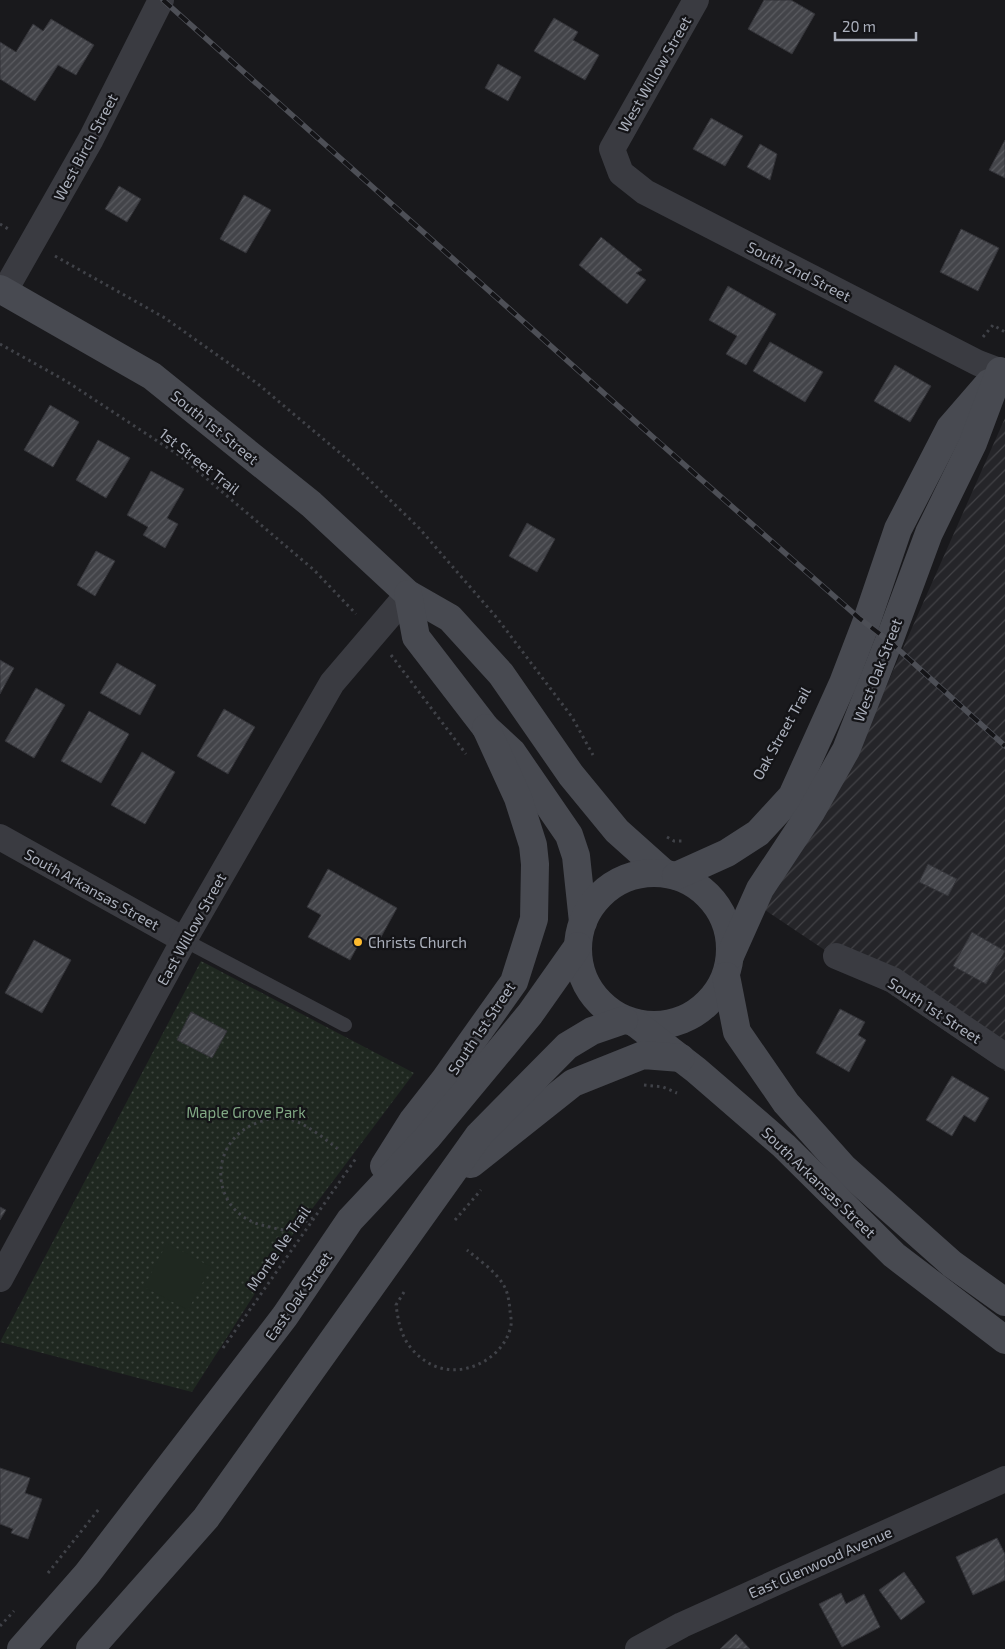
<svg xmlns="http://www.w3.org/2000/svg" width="1005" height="1649" viewBox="0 0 1005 1649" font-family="'Exo 2',sans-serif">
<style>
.industrial{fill:url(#industrial-furrows)}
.grass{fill:url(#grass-dots)}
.pitch{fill:#1f2820}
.building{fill:url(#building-hatch);stroke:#333338}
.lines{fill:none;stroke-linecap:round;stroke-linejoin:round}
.path{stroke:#404248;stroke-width:3;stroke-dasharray:2.5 4;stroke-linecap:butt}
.lane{stroke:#3a3b41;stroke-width:14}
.street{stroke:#3a3b41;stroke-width:26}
.secondary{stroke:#484a51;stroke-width:28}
.rail-casing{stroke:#4d4f56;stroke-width:5.5}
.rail{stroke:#141417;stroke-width:4;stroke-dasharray:11;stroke-linecap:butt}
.poi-dot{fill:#febb2f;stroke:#141417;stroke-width:2}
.labels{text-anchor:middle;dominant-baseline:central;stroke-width:4.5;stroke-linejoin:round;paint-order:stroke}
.street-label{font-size:15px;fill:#abb0bc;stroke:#141417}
.poi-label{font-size:15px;fill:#abb0bc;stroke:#141417;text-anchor:start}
.park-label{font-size:15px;fill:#81a884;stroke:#141417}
</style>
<defs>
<pattern id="industrial-furrows" width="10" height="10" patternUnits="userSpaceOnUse" patternTransform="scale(1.25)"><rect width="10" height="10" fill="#252529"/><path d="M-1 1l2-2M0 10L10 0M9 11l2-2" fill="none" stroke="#424246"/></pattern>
<pattern id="grass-dots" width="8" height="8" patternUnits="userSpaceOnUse" patternTransform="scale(1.25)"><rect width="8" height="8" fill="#1f2820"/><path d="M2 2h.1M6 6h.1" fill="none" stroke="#3d453e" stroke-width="1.8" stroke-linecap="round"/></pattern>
<pattern id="building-hatch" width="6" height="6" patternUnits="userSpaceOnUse" patternTransform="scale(1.25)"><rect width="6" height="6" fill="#434449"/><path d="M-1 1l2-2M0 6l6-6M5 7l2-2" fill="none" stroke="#5b5c61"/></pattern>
</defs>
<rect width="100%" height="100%" fill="#19191c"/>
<!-- industrial -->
<path class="industrial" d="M1005,418v653l-240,-161 1,-10 103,-175z"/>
<!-- grass -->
<path class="grass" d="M201,961l213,112 -123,164 -99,155 -192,-50z"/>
<!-- pitch -->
<path class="pitch" d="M167,1243l44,24 -23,43 -44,-23z"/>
<!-- building -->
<g class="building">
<path d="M764,0h27l24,14 -23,40 -44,-25z"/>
<path d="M554,18l24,14 -5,8 26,15 -14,25 -51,-29z"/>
<path d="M51,19l43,26 -18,30 -18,-10 -23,36 -35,-22v-37l16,10 17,-28 10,7z"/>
<path d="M498,64l23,13 -13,24 -23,-13z"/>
<path d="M711,118l32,18 -18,30 -32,-17z"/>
<path d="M1005,140v38l-16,-8z"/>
<path d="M760,144l17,10 -7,26 -23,-13z"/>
<path d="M119,186l22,13 -14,23 -22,-13z"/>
<path d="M244,195l27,15 -25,43 -26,-14z"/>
<path d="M961,229l38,19 -21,43 -38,-19z"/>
<path d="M601,237l41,33 -6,3 10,7 -19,24 -48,-39z"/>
<path d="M728,286l48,28 -30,51 -20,-11 11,-18 -28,-16z"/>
<path d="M770,342l53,30 -18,30 -52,-31z"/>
<path d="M895,365l36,21 -21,36 -36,-21z"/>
<path d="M50,405l29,17 -26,45 -29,-17z"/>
<path d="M98,440l32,18 -24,40 -30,-18z"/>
<path d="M151,471l33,18 -17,29 11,6 -13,24 -22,-13 5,-8 -21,-12z"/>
<path d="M527,523l28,16 -18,33 -28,-16z"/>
<path d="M96,551l19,10 -20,35 -18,-11z"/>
<path d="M0,660l14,8 -14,26z"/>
<path d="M117,663l39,22 -16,30 -40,-22z"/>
<path d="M36,688l29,17 -31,53 -29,-17z"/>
<path d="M224,709l31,18 -27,47 -31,-18z"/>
<path d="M89,711l40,23 -28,49 -40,-22z"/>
<path d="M142,752l33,20 -30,52 -34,-19z"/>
<path d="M928,864l29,15 -9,17 -29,-14z"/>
<path d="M328,869l69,39 -21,38 -14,-8 -12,22 -42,-23 13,-22 -14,-8z"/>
<path d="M972,932l33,19 -19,33 -33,-18z"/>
<path d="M34,940l37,20 -29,53 -37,-20z"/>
<path d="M840,1009l25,13 -7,13 8,5 -17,32 -33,-19z"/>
<path d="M191,1012l36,19 -15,27 -35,-18z"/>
<path d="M952,1076l37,22 -14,24 -11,-7 -12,21 -26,-16z"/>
<path d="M0,1207l6,3 -6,10z"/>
<path d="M0,1468l30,10 -5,15 17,6 -14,40 -17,-6 2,-4 -13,-5z"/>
<path d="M997,1538l8,16v26l-32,15 -17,-38z"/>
<path d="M904,1572l21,30 -24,18 -22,-30z"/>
<path d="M841,1593l5,11 18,-10 16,33 -38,20 -23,-43z"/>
<path d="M736,1634l14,15h-30z"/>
</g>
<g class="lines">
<!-- path -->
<g class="path">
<path d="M0,224l10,6"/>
<path d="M55,256l110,62 93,66 95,80 66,64 78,90 75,99 21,38"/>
<path d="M983,337l10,-12 12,7"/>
<path d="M0,344l66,37 114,75 134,114 42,44"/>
<path d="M391,655l75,99"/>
<path d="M667,837l7,4h11"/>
<path d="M644,1085l19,2 14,6"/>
<path d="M313,1218c-8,3 -20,12 -28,12 -6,0 -14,-3 -19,-4 -57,-11 -61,-85 -7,-104 9,-3 16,-5 26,-4 20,4 37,19 53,31"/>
<path d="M455,1220l26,-30"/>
<path d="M404,1292l-8,13c2,14 4,27 12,39 8,12 23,23 37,25 28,5 61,-15 66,-44 1,-5 -1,-11 -1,-15 -1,-9 -2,-18 -7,-26 -8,-13 -24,-24 -36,-34"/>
<path d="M223,1348l134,-191"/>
<path d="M48,1573l51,-64"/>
<path d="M0,1626l14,-15"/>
</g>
<!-- lane -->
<path class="lane" d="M184,940l161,85"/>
<!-- street -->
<g class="street">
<path d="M696,0l-84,149 9,24 24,19 333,171 27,10"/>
<path d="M4,292l87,-153 70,-139"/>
<path d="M0,837l184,103"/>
<path d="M836,956l57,24 112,76"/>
<path d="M0,1279l184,-339 148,-257 76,-89"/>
<path d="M638,1649l44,-24 323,-146"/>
</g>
<!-- secondary -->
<g class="secondary">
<path d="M0,289l152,87 159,128 97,90 42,24 51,56 70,101 46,56 47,42"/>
<path d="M408,594l8,43 70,91 26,24 57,83 7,21 7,66"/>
<circle cx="654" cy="949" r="76"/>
<path d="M676,876l51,-23 31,-20 34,-37 51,-113 23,-60 32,-94 52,-101 39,-45"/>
<path d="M730,956l30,-67 51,-77 35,-62 43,-109 40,-108 44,-90 27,-72"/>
<path d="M726,976l11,56 49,71 58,65 108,96 53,38"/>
<path d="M635,1023l61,47 88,76 110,109 111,85"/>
<path d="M471,1164l102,-81 70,-28 38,3"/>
<path d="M384,1166l29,-46 32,-41 69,-97 20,-63 1,-55 -2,-19 -15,-47 -32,-70"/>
<path d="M21,1649l66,-75 198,-258 65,-96 77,-82 103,-124 48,-68"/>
<path d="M90,1649l116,-131 273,-383 88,-89 25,-15 32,-11"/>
</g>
<defs>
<path id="rail" d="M163,0l491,438 205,180 30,23 116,105"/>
</defs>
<!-- rail casing -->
<use href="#rail" class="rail-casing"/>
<!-- rail -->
<use href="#rail" class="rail"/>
</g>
<!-- markers -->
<circle class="poi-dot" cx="358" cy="942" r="5"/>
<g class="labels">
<!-- street labels -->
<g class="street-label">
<text transform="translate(654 74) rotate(-60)">West Willow Street</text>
<text transform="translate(85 147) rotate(-62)">West Birch Street</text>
<text transform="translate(799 271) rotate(27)">South 2nd Street</text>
<text transform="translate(215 427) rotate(39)">South 1st Street</text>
<text transform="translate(200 461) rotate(38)">1st Street Trail</text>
<text transform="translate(877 670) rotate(-69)">West Oak Street</text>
<text transform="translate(781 733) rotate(-61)">Oak Street Trail</text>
<text transform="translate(92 889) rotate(29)">South Arkansas Street</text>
<text transform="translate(191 929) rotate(-61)">East Willow Street</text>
<text transform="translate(935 1010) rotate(33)">South 1st Street</text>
<text transform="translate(481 1028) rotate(-56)">South 1st Street</text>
<text transform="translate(819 1182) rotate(44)">South Arkansas Street</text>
<text transform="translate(278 1248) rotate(-55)">Monte Ne Trail</text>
<text transform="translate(298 1296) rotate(-55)">East Oak Street</text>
<text transform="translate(820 1562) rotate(-24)">East Glenwood Avenue</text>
</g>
<!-- poi labels -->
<g class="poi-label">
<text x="368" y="942">Christs Church</text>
</g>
<!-- park labels -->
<g class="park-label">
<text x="246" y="1112">Maple Grove Park</text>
</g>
</g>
<!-- scale -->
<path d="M835 32v8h81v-8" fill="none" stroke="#abb0bc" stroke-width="2.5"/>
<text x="842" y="32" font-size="15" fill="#abb0bc" stroke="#141417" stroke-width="4" paint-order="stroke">20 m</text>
</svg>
